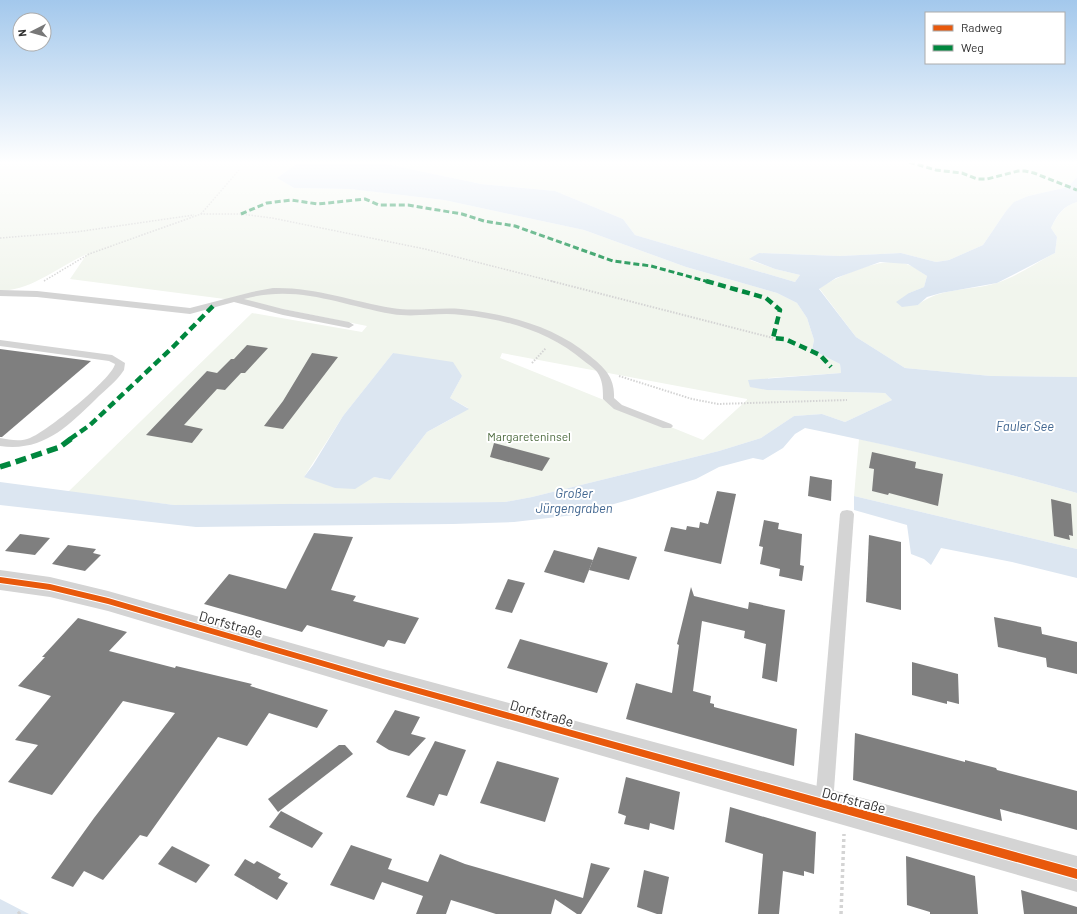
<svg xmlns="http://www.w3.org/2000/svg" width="1077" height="914" viewBox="0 0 1077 914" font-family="Barlow,sans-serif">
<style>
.green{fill:#f1f5ed;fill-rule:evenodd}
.water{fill:#dce6f1}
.building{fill:#7f7f7f}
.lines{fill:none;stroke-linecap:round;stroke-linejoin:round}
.path-far2{stroke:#d4d4d4;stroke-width:1.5;stroke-dasharray:1.5 1.5;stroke-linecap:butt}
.path-far1{stroke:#d4d4d4;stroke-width:2;stroke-dasharray:1.5 1.5;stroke-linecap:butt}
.path{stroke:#d4d4d4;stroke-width:3.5;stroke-dasharray:3 3;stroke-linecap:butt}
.service{fill:#d4d4d4;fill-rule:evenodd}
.minor{fill:#d4d4d4;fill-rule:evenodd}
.quiet-far2{stroke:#00873e;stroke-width:3;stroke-dasharray:6 3;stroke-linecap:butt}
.quiet-far1{stroke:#00873e;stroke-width:4.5;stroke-dasharray:8 4.5;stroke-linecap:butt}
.quiet{stroke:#00873e;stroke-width:5.5;stroke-dasharray:11 5.5;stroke-linecap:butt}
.cycleway-casing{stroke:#fff;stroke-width:2}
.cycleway{fill:#e8590c;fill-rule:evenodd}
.labels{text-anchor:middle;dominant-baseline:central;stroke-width:4;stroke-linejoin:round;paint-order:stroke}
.park-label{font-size:12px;fill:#4d6b3f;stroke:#fff}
.water-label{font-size:13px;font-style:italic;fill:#416690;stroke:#fff}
.near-street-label{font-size:14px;fill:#303030;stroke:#fff}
</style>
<rect width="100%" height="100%" fill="#fff"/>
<!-- green -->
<g class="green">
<path d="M0,162h299l-22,16 17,10 56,1 94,11 140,30 102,37 91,26 20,10 10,15 7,22 -2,10 28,14 1,9 -73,5 -1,12 118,3 7,7 -47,22 -23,-8 -28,2 -33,22 -42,13 -187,46 -27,5 -331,3 -106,-13 184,-179 110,19 5,-6 -119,-24 -178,-23 17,-25c-26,11 -59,39 -87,36zM393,353l69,23 -12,22 18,10 -15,10 -26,14 -37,48 -16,-3h-70l39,-61zM502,353l245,46v1l-44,40 -203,-82z"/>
<path d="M377,162h700v15l-9,10 -40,9 -13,6 -9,9 -23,34 -34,15 -13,2 -35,-9 -61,3 -81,-3 -9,7 25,9 25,6 -5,7 -160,-47 -12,-16 -68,-28 -74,-7z"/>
<path d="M1077,202v175l-86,-1 -86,-8 -49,-31 -37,-49c20,-12 66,-34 90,-23 6,2 12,7 18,11l-3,11 -15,6 9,12c22,-18 53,-14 79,-22 20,-7 39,-20 58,-30l2,-16 -6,-9c6,-12 12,-22 26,-26z"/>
<path d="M859,439c73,16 146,33 218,54v56l-223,-53z"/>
</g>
<!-- water -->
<g class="water">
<path d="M299,162h78l104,22 74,7 68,28 12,16 160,47 5,-7 -25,-6 -26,-10 10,-6 81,3 61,-3 35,9 13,-2 34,-15 23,-34 8,-9 14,-6 40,-9 9,-10v25c-14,4 -20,13 -26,26l6,9 -2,16 -58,30 -56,10 -14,4 -9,8 -16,2 -6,-5 13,-9 15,-6 3,-11 -19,-12 -28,-2 -44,16 -17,11 37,48 49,31 86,8 86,1v116c-90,-26 -181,-46 -272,-65l-10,6 -12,14 -20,12 -10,-2 -34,9 -23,12 -64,20 -58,16 -60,7 -61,2 -257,3 -196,-22v-23l174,23 331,-3 27,-5 187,-46 42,-13 33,-22 28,-2 23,8 47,-22 -7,-7 -118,-3 -17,-3 -2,-7 93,-7 -1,-9 -28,-14 2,-10 -7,-22 -10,-15 -20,-10 -91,-26 -102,-37 -140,-30 -94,-11 -56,-1 -17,-10z"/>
<path d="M393,353l60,9 9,14 -12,22 19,11 -42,23 -37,48 -16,-3 -19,12 -20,-1 -31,-11 9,-12 30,-49z"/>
<path d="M854,496l223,53v29l-65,-16 -71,-14 -10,17 -7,-6 -13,-5 -4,-29 -53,-15z"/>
<path d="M0,899l29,15h-29z"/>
</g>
<!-- building -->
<g class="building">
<path d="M247,345l21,3 -23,25h-4l-16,17 -8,-1 -33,36 19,4 -11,14 -46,-8 61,-64 10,2 14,-14h3z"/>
<path d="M0,349l91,12 -89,76h-2z"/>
<path d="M312,353l26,4 -55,72 -19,-3 19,-25z"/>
<path d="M494,443l56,15 -8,13 -52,-14z"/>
<path d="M872,452l44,10 -1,6 28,6 -5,32 -49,-13 -1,2 -16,-4 2,-22 -5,-1z"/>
<path d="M810,476l22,4 -1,21 -23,-5z"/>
<path d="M717,491l19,3 -15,70 -57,-13 7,-24 15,3 1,-4 12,2 1,-6 8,2z"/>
<path d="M1051,499l20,5 2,32 -4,-1 1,5 -16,-4z"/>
<path d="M764,520l15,3 -1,6 24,5 -2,31 4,1 -2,15 -23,-5 1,-7 -20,-5 3,-17 -4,-1z"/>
<path d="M314,533l39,4 -22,53 25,6 -3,5 66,17 -14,26 -17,-4 -4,7 -77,-22 -5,7 -98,-28 25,-30 57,15z"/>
<path d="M20,534l30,4 -15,17 -30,-4z"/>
<path d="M869,535l32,7v68l-35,-8z"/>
<path d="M68,545l28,4 -3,4 8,2 -16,16 -33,-7z"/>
<path d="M598,547l39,10 -8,23 -40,-10z"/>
<path d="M554,550l39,10 -9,23 -40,-11z"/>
<path d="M508,579l17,4 -13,30 -17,-4z"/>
<path d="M691,587l3,9 54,13 1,-7 36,8 -8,72 -15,-4 4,-34 -22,-6 1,-7 -43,-10 -9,70 18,5 -1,7 4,1v3l83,22 -3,37 -168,-47 10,-36 36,10 7,-48 -2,-1z"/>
<path d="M994,617l47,10 1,7 35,8v32l-30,-7 -1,-9 -48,-11z"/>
<path d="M78,618l49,14 -18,19 66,17 1,-2 76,18 -2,2 78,24 -11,18 -48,-15 -22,33 -29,-9 -71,100 -7,-2 -37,45 -19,-9 -11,16 -22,-9 43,-60 81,-105 -52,-12 -71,94 -44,-13 30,-37 -23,-5 36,-44 -33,-10 27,-29h-3z"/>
<path d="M520,639l88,24 -11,30 -90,-25z"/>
<path d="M912,662l46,12 1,30 -12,-3v3l-35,-9z"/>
<path d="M395,710l25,7 -9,17 15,4 -17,18 -20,-6 -13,-8z"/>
<path d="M855,733l110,29v-2l31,8 1,2 80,21v39l-77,-21 2,12 -149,-41z"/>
<path d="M435,741l31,9 -19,46 -8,-2 -5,12 -28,-9z"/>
<path d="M339,745h6l8,9 -75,58 -10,-13z"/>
<path d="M497,761l62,17 -14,44 -65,-19z"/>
<path d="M626,777l54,15 -6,38 -24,-7 -1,7 -25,-6 2,-8 -8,-3z"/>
<path d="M730,807l86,25 -2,42 -10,-3v5l-21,-5 -4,43h-21l5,-60 -38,-12z"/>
<path d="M281,811l42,22 -11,15 -43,-21z"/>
<path d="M351,845l41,14 -4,10 40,13 12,-28 25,10 118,34 8,-35 19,5 -29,46h-4l-22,-15 -4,15h-55l-45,-14 -5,14h-30l7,-18 -41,-14 -8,18 -44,-15z"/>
<path d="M172,846l38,19 -14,18 -38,-19z"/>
<path d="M906,856l69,20 3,38h-48v-2l-23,-7z"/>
<path d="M245,859l9,5 3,-3 24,13 -3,4 10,5 -11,17 -43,-25z"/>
<path d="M644,870l25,7 -7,37h-5l-20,-7z"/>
<path d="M1021,890l56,17v7h-53z"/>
</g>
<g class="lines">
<!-- path-far2 -->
<g class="path-far2">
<path d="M201,214l38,-44"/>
<path d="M0,238l76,-6 118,-17"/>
<path d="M44,281l45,-27 112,-40h40l31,4 153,31 130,33"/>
</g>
<!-- path-far1 -->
<g class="path-far1">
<path d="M551,281l222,57"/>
<path d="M532,363l14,-15"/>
<path d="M619,376l73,23 26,5 129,-4"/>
</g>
<!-- path -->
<g class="path">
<path d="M18,914l4,-4"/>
<path d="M841,914l3,-80"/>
</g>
<!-- service -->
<g class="service">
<path d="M273,288c42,-1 78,13 119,20 23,4 46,-1 69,1 46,5 93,17 129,47 15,12 25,22 24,42l8,7 49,19 2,2 -2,2h-8l-49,-19 -11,-10c0,-8 0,-16 -4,-24 -3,-6 -10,-10 -15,-14 -34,-29 -78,-42 -122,-46 -24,-3 -47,3 -70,-1 -52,-9 -94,-30 -148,-15l39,10 66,13 5,3 -5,3 -66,-13 -49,-13 -44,12 -153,-17 -37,-1v-6l37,1 153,17 62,-16z"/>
<path d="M0,340l112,15 13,8 -1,7c-7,11 -19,20 -28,29 -29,28 -53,53 -96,47v-8c10,2 21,4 30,0 16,-6 82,-59 85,-74l-6,-3 -109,-15z"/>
<path d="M847,510l5,1 2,3 -21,290 -3,6 -6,3 -6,-3 -3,-6 25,-290 2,-3z"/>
</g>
<!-- minor -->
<path class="minor" d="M0,570l50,7 58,14 275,78 694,187v36l-694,-199 -275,-82 -58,-14 -50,-7z"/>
<!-- quiet-far2 -->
<g class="quiet-far2">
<path d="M909,162l27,8 26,3 15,6h10l31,-8h7l9,2 43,17"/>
<path d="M241,214l26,-11 24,-3 27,4 47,-5 14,6h29l54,9 22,7 31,5 98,35 38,5 58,16"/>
</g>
<!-- quiet-far1 -->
<g class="quiet-far1">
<path d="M706,281l60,17 14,12 -7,28 12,1 35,16 11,12"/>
<path d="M70,439l20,-14 83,-78 40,-41"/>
</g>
<!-- quiet -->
<path class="quiet" d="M0,467l60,-20 12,-9"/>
<defs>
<path id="cycleway" d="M0,577l50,7 58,14 275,80 694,191v10l-694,-195 -275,-80 -58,-14 -50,-7z"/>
</defs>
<!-- cycleway casing -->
<use href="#cycleway" class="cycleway-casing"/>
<!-- cycleway -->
<use href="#cycleway" class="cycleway"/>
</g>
<!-- sky -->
<linearGradient id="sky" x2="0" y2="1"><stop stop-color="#a3c8ec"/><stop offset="0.56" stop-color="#fff"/><stop offset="1" stop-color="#fff" stop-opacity="0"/></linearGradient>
<rect width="1077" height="290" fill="url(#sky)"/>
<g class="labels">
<!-- park labels -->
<g class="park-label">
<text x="529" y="436">Margareteninsel</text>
</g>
<!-- water labels -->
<g class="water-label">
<text x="1025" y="426">Fauler See</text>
<text x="574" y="493">Großer<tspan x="574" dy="15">Jürgengraben</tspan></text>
</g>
<!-- near-street labels -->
<g class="near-street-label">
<text transform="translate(231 624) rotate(16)">Dorfstraße</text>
<text transform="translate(542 713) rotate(16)">Dorfstraße</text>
<text transform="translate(854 800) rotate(15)">Dorfstraße</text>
</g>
</g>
<!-- legend -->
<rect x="925" y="12" width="140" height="52" fill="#ffffff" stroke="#acacac"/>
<rect x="933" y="25" width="20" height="6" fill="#e8590c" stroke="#acacac"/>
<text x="961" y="32" font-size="12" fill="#303030">Radweg</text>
<rect x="933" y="45" width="20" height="6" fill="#00873e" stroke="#acacac"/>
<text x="961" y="52" font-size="12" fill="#303030">Weg</text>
<!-- north arrow -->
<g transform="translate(32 32) rotate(264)"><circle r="19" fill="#ffffff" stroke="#acacac"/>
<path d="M0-3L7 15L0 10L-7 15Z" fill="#787878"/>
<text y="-6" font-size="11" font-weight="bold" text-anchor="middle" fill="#303030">N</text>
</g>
</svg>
